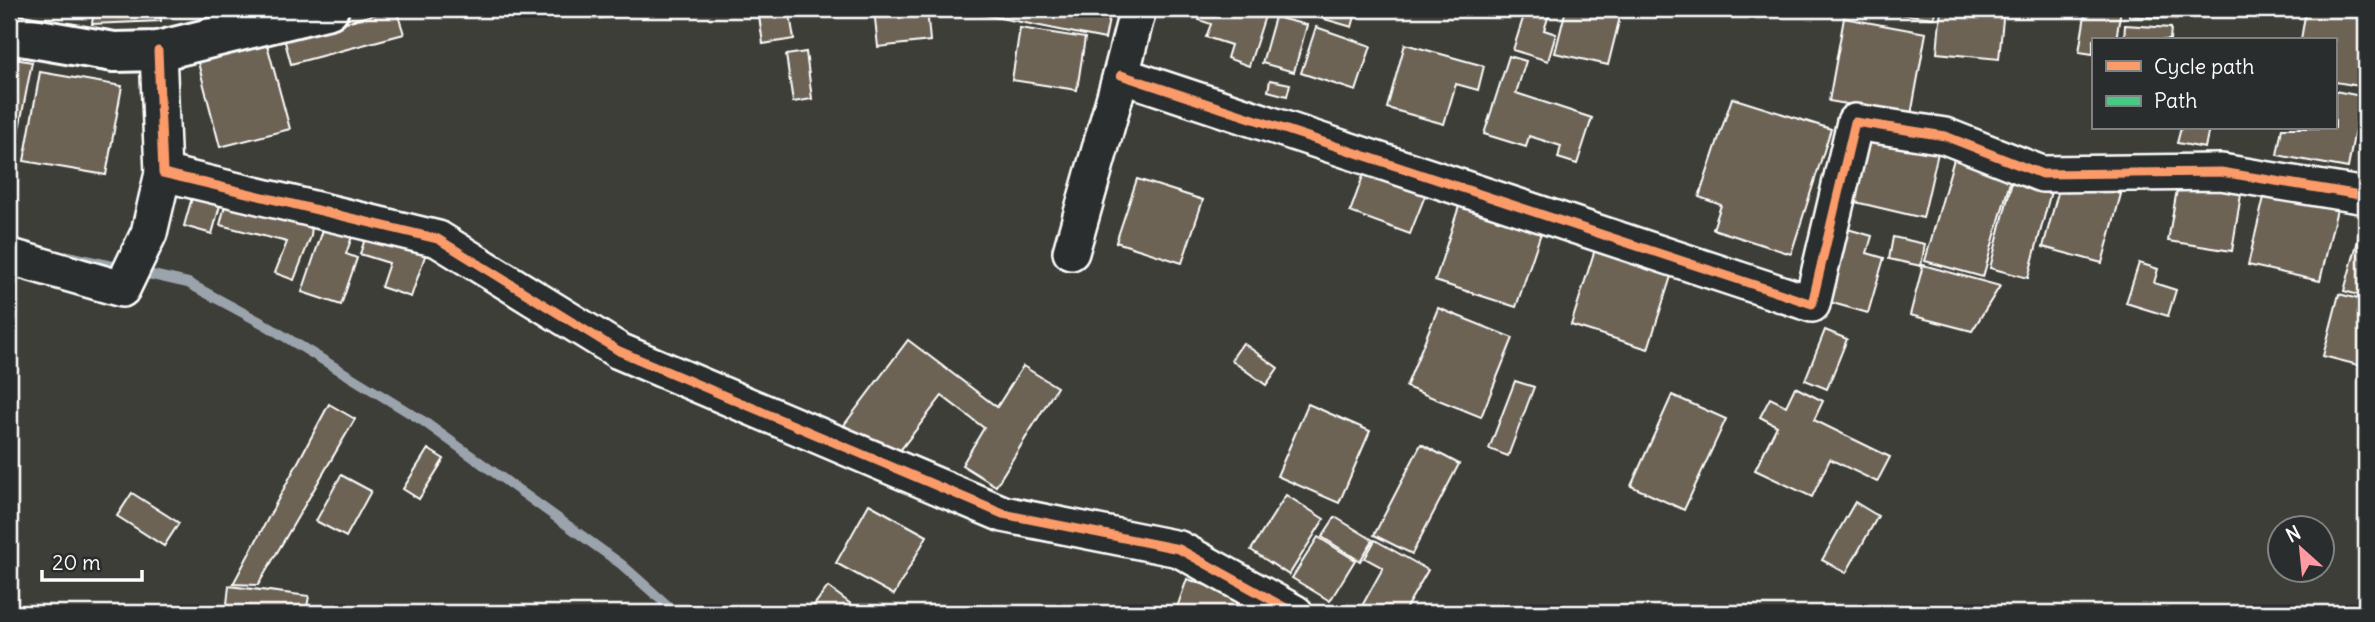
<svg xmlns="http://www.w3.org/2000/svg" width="2375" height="622" viewBox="0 0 2375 622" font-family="Delius,sans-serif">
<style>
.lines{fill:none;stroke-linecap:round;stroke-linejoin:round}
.stream{stroke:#9ba4ac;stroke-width:10}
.building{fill:#6c6454;stroke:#fff;stroke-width:2}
.street-casing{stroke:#fff;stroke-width:40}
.secondary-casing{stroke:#fff;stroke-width:44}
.street{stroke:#2a2d2e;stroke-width:35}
.secondary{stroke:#2a2d2e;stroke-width:38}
.quiet{stroke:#46c982;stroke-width:7;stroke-dasharray:14 7;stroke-linecap:butt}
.cycleway-casing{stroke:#2a2d2e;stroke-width:13}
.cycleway{stroke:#fa9b69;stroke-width:9}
</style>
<rect width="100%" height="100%" fill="#3e3e39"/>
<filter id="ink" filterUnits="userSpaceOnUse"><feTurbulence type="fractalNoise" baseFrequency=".0143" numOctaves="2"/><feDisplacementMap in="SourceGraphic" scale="14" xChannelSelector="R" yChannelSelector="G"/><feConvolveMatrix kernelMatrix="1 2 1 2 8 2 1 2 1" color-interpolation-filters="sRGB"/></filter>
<g filter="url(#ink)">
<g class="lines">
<!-- stream -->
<path class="stream" d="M68,256l120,27 76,41 159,97 198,143 55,49"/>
</g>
<!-- building -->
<g class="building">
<path d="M94,9h66l1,12 -69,3z"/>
<path d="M396,9l8,25 -113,30 -7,-26z"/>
<path d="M593,9h45v5l-44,5z"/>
<path d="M758,9h31l5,30 -31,5z"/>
<path d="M874,9h53l3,32 -52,6z"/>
<path d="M955,9h156l-6,30z"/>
<path d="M1203,9h39l23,7 -16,50 -22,-8 4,-13 -25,-8 5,-13 -12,-4z"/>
<path d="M1290,9h67l-5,18z"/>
<path d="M1526,9h25l-7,21 12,4 -8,27 -35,-11z"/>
<path d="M1566,9h56l-14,56 -53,-12z"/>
<path d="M1871,9h64l-1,9 -63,-7z"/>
<path d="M1941,9h63l-5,50 -62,-6z"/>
<path d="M2086,9h35l-5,31h-23v14l-14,-2z"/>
<path d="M2129,9h55v10l-55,-3z"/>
<path d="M2306,9l60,1v77l-31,-5v-42h-34z"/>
<path d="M1275,17l32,8 -13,47 -32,-9z"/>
<path d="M1844,18l82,15 -15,82 -82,-14z"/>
<path d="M2125,25l46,3 -1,12h-46z"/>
<path d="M1316,27l55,19 -15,45 -55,-18z"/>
<path d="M1020,28l65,10 -8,52 -65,-10z"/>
<path d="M265,37l25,92 -70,18 -24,-92z"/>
<path d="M1405,44l79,22 -6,24 -22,-6 -12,40 -57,-16z"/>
<path d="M806,52l6,47 -19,3 -7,-47z"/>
<path d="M1509,56l17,5 -10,32 76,25 -15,46 -19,-6 3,-12 -32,-10 -3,11 -42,-13z"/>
<path d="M9,58l23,4 -16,83 -7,-1z"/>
<path d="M40,72l82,14 -16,89 -82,-14z"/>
<path d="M1270,80l20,4 -3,12 -19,-5z"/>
<path d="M2335,91l26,5 -13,72 -71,-13 5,-27h53z"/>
<path d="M1732,98l99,31 -40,125 -78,-25 8,-24 -22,-8z"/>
<path d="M2181,128h28l-4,20 -28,-5z"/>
<path d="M1867,132l72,16 -16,70 -72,-17z"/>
<path d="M1954,159l58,16 -29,102 -58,-16z"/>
<path d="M1367,165l61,23 -18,46 -60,-22z"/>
<path d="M2015,170l39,10 -26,98 -38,-10z"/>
<path d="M2062,178l59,16 -19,69 -59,-16z"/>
<path d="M2179,178l63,10 -10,63 -64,-10z"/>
<path d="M1137,179l66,21 -21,63 -66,-21z"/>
<path d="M2265,193l72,16 -17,72 -72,-16z"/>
<path d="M193,194l28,8 -9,32 -28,-8z"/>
<path d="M1461,200l82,27 -27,80 -81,-26z"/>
<path d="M226,201l86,23 -1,12 -17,44 -19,-7 12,-31 -67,-17z"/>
<path d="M326,221l28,10 -8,23 11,4 -16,47 -39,-13z"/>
<path d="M1844,228l28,8 -5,17 17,5 -16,55 -46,-13z"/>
<path d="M367,233l59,20 -15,44 -30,-10 8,-24 -29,-9z"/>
<path d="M2360,233l6,2v62l-22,-6z"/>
<path d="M1893,237l32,7 -4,22 -32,-7z"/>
<path d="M1596,246l77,24 -25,79 -77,-24z"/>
<path d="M2139,263l19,6 -4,14 22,7 -8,26 -42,-13z"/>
<path d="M1923,265l77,21 -28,45 -62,-16z"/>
<path d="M2339,294l27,7v66l-43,-11z"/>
<path d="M1438,308l75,30 -32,79 -75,-30z"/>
<path d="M1825,330l22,9 -20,50 -22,-9z"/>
<path d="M908,340l89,67 26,-41 34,21 -61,99 -34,-21 22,-37 -42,-32 -50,65 -48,-36z"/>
<path d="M1243,343l35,25 -12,17 -35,-25z"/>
<path d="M1515,381l19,6 -26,69 -19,-7z"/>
<path d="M1795,387l28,14 -9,19 76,37 -13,25 -47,-23 -18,38 -57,-27 22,-44 -17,-9 10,-19 16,8z"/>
<path d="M1672,395l54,24 -42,91 -53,-24z"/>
<path d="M329,404l26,15 -97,166 -25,-1z"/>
<path d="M1308,404l62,27 -31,72 -62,-27z"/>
<path d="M1421,444l38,20 -47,90 -38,-19z"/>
<path d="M428,449l16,10 -25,40 -16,-10z"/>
<path d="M341,475l30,16 -25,46 -30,-16z"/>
<path d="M132,493l47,30 -15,23 -47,-30z"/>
<path d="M1286,495l38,24 -35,56 -38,-25z"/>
<path d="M1855,502l23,14 -32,57 -24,-13z"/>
<path d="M869,504l58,32 -33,59 -58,-32z"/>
<path d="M1335,517l38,23 -13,21 -38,-24z"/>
<path d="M1318,537l37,23 -25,41 -38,-23z"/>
<path d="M1375,540l53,30 -25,43h-45l25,-45 -18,-10z"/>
<path d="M1187,579l52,17 -6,17h-58z"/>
<path d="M229,586l80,10 -3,17h-80z"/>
<path d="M828,587l35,26h-55z"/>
</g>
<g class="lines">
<defs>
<g id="street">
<path d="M158,51l5,122 275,66 181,112 384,163 176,35 116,64"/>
<path d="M1121,75l691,229 43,-182 90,14 97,38 179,-2 145,24"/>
<path d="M1071,252l50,-177 17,-66"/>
<path d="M11,257l111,32 27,-56 14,-60"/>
</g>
<path id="secondary" d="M9,34l105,18 44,-1 171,-42"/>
</defs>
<!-- street casing -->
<use href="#street" class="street-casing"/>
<!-- secondary casing -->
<use href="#secondary" class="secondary-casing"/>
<!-- street -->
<use href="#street" class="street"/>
<!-- secondary -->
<use href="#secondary" class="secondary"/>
<!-- quiet -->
<path class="quiet" d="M9,257h2"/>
<defs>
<g id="cycleway">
<path d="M158,51l5,122 275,66 181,112 384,163 176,35 116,64"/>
<path d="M1121,75l691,229 43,-182 90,14 97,38 179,-2 145,24"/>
</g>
</defs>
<!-- cycleway casing -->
<use href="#cycleway" class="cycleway-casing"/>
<!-- cycleway -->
<use href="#cycleway" class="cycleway"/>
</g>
</g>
<!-- margin -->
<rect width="2375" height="622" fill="none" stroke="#2a2d2e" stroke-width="35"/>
<rect x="18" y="18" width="2340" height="587" fill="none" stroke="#fff" stroke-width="2.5" filter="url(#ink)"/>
<!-- legend -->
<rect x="2092" y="38" width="245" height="91" fill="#2a2d2e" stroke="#7f8182" stroke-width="2"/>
<rect x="2106" y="61" width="35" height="10" fill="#fa9b69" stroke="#7f8182" stroke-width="2"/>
<text x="2154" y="74" font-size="21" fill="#ffffff">Cycle path</text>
<rect x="2106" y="96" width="35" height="10" fill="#46c982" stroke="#7f8182" stroke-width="2"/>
<text x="2154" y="108" font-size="21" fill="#ffffff">Path</text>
<!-- north arrow -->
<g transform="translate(2301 549) rotate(333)"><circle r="33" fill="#2a2d2e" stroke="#7f8182" stroke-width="2"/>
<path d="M0-5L12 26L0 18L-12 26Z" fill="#ff9aa2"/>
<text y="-10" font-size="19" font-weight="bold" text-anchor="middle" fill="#ffffff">N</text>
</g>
<!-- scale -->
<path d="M42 570v10h100v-10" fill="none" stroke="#ffffff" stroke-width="3.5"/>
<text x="52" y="570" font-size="21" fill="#ffffff" stroke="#2a2d2e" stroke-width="5" paint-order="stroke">20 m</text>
</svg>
